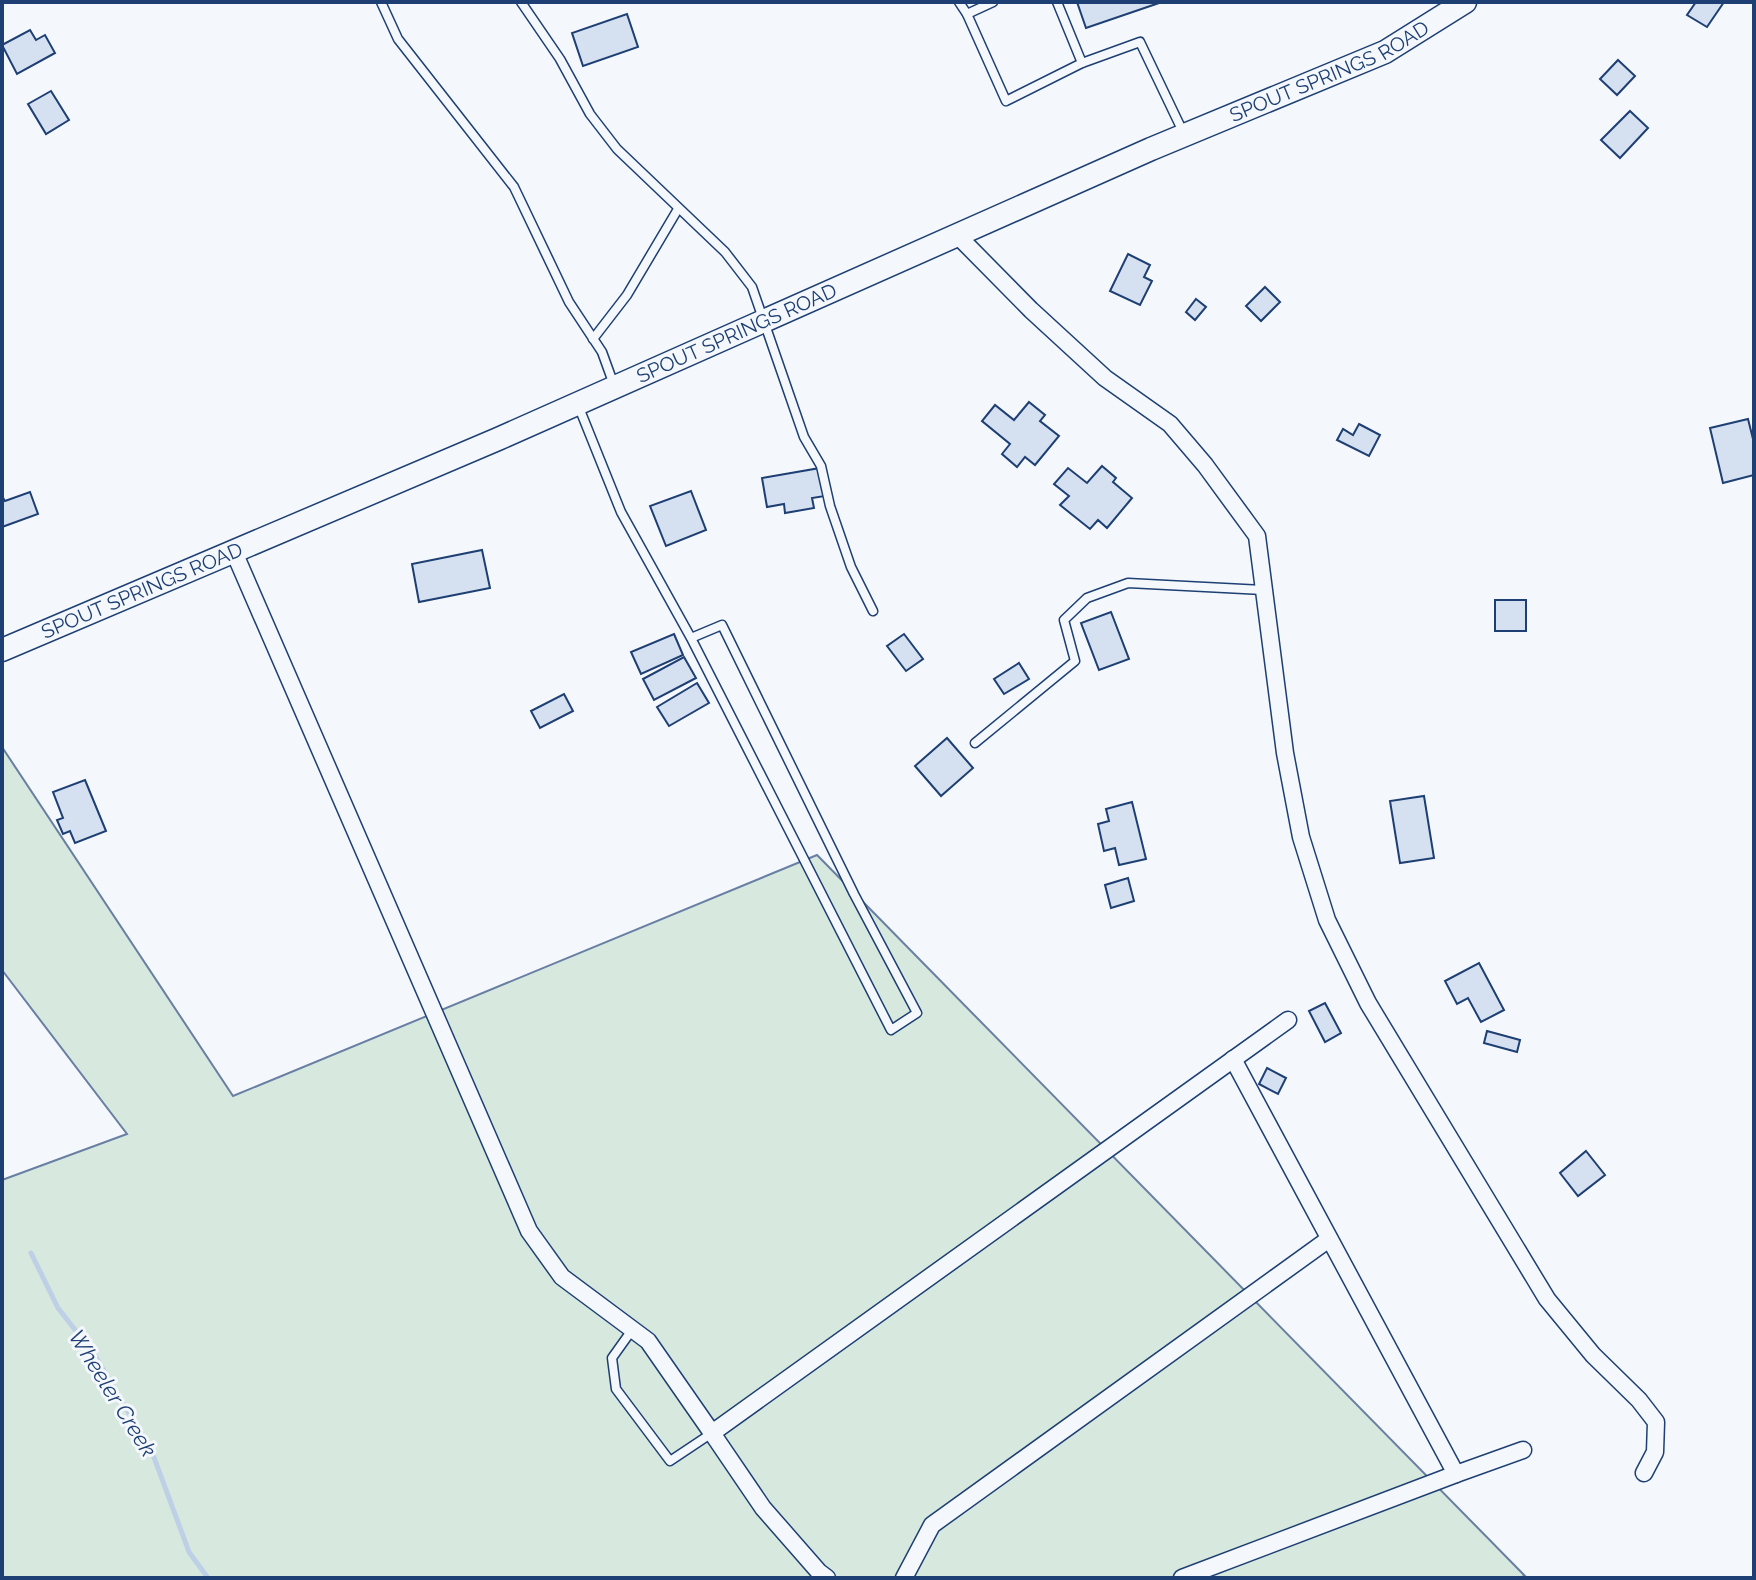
<svg xmlns="http://www.w3.org/2000/svg" width="1756" height="1580" viewBox="0 0 1756 1580" font-family="Raleway,sans-serif">
<style>
.green{fill:#d7e8df;stroke:#687fa3;stroke-width:2}
.lines{fill:none;stroke-linecap:round;stroke-linejoin:round}
.stream{stroke:#bed0e5;stroke-width:5}
.building{fill:#d5e0f0;stroke:#1d3f73;stroke-width:2}
.lane-casing{stroke:#1d3f73;stroke-width:11}
.street-casing{stroke:#1d3f73;stroke-width:19}
.secondary-casing{stroke:#1d3f73;stroke-width:25}
.lane{stroke:#f4f7fb;stroke-width:8}
.street{stroke:#f4f7fb;stroke-width:16}
.secondary{stroke:#f4f7fb;stroke-width:22}
.labels{text-anchor:middle;dominant-baseline:central;stroke-width:6;stroke-linejoin:round;paint-order:stroke}
.street-label{font-size:20px;fill:#1d3f73;stroke:#f4f7fb}
.water-label{font-size:22px;font-style:italic;fill:#1d3f73;stroke:#f4f7fb}
</style>
<rect width="100%" height="100%" fill="#f4f7fb"/>
<!-- green -->
<path class="green" d="M2,747l231,349 584,-241 708,721 -7,2h-1516v-398l125,-46 -125,-164z"/>
<g class="lines">
<!-- stream -->
<path class="stream" d="M31,1253l27,55 36,46 58,98 37,100 19,26"/>
</g>
<!-- building -->
<g class="building">
<path d="M1077,2h85l-76,26z"/>
<path d="M1696,2h28l-17,25 -20,-12z"/>
<path d="M627,14l11,33 -55,19 -11,-33z"/>
<path d="M30,30l6,10 9,-5 10,18 -38,21 -15,-29z"/>
<path d="M1618,60l17,16 -18,19 -17,-16z"/>
<path d="M51,91l18,29 -23,14 -18,-30z"/>
<path d="M1630,111l18,17 -28,30 -19,-18z"/>
<path d="M1128,254l22,11 -6,12 8,4 -12,24 -30,-14z"/>
<path d="M1265,287l15,15 -19,19 -15,-15z"/>
<path d="M1196,299l10,8 -11,13 -9,-8z"/>
<path d="M1029,402l16,13 -5,6 19,15 -24,29 -10,-8 -8,10 -15,-13 8,-10 -28,-23 13,-16 19,15z"/>
<path d="M1748,419l6,24v32l-31,8 -13,-55z"/>
<path d="M1359,424l21,11 -11,21 -32,-16 6,-11 10,6z"/>
<path d="M1102,466l14,12 -3,4 19,16 -25,30 -9,-8 -8,9 -30,-24 9,-9 -15,-12 14,-16 19,15z"/>
<path d="M820,468l5,28 -13,2 2,10 -29,5 -1,-9 -17,3 -5,-29z"/>
<path d="M691,491l15,39 -40,16 -16,-40z"/>
<path d="M30,492l8,22 -36,13v-31l3,5z"/>
<path d="M482,550l8,38 -71,14 -7,-38z"/>
<rect x="1495" y="600" width="31" height="31"/>
<path d="M1111,612l18,47 -30,11 -18,-47z"/>
<path d="M674,634l9,21 -42,19 -10,-22z"/>
<path d="M904,634l19,25 -17,12 -19,-25z"/>
<path d="M684,657l12,21 -42,22 -11,-21z"/>
<path d="M1019,663l10,16 -25,15 -10,-15z"/>
<path d="M697,683l12,20 -40,23 -12,-19z"/>
<path d="M564,694l9,17 -33,17 -9,-17z"/>
<path d="M947,738l26,30 -32,28 -26,-30z"/>
<path d="M85,780l21,51 -31,12 -5,-12 -7,3 -6,-14 6,-2 -10,-26z"/>
<path d="M1424,796l10,62 -34,5 -10,-62z"/>
<path d="M1132,802l14,57 -27,6 -4,-17 -11,3 -6,-27 11,-3 -3,-12z"/>
<path d="M1128,878l6,23 -23,7 -6,-23z"/>
<path d="M1479,963l25,47 -23,12 -13,-24 -11,6 -12,-23z"/>
<path d="M1325,1003l16,30 -16,9 -16,-31z"/>
<path d="M1487,1031l33,9 -3,12 -33,-9z"/>
<path d="M1267,1068l19,10 -8,16 -19,-10z"/>
<path d="M1586,1151l19,24 -27,21 -18,-23z"/>
</g>
<g class="lines">
<defs>
<g id="lane">
<path d="M381,2l17,37 116,148 55,115 33,50 12,33"/>
<path d="M521,2l39,57 30,55 27,35 108,103 27,35 52,150 17,29 9,40 21,61 22,44"/>
<path d="M959,2l8,12"/>
<path d="M993,2l-26,12 39,87 76,-38 58,-21 44,92"/>
<path d="M1057,2l25,61"/>
<path d="M593,339l34,-44 51,-86"/>
<path d="M578,405l43,107 70,126 200,392 26,-17 -63,-119 -132,-269 -31,13"/>
<path d="M975,743l100,-82 -11,-41 23,-22 41,-15 135,7"/>
<path d="M632,1330l-20,28 4,31 54,72 42,-28"/>
</g>
<g id="street">
<path d="M957,235l74,75 74,68 65,46 35,41 52,71 28,217 16,84 26,83 41,83 179,296 46,56 46,45 17,22 -1,30 -11,21"/>
<path d="M234,552l295,679 33,46 86,64 64,92 576,-413"/>
<path d="M1233,1059l223,415 67,-24"/>
<path d="M712,1433l51,75 56,64 8,6"/>
<path d="M904,1578l28,-53 397,-286"/>
<path d="M1182,1578l274,-104"/>
</g>
<g id="secondary">
<path id="s1" d="M2,650l496,-211 653,-290 234,-97 80,-50"/>
</g>
</defs>
<!-- lane casing -->
<use href="#lane" class="lane-casing"/>
<!-- street casing -->
<use href="#street" class="street-casing"/>
<!-- secondary casing -->
<use href="#secondary" class="secondary-casing"/>
<!-- lane -->
<use href="#lane" class="lane"/>
<!-- street -->
<use href="#street" class="street"/>
<!-- secondary -->
<use href="#secondary" class="secondary"/>
</g>
<g class="labels">
<!-- street labels -->
<g class="street-label">
<text stroke="none"><textPath href="#s1" startOffset="1448">SPOUT SPRINGS ROAD</textPath></text>
<text stroke="none"><textPath href="#s1" startOffset="800">SPOUT SPRINGS ROAD</textPath></text>
<text stroke="none"><textPath href="#s1" startOffset="152">SPOUT SPRINGS ROAD</textPath></text>
</g>
<!-- water labels -->
<g class="water-label">
<text transform="translate(113 1393) rotate(58)">Wheeler Creek</text>
</g>
</g>
<!-- border -->
<rect width="1756" height="1580" fill="none" stroke="#1d3f73" stroke-width="8"/>
</svg>
